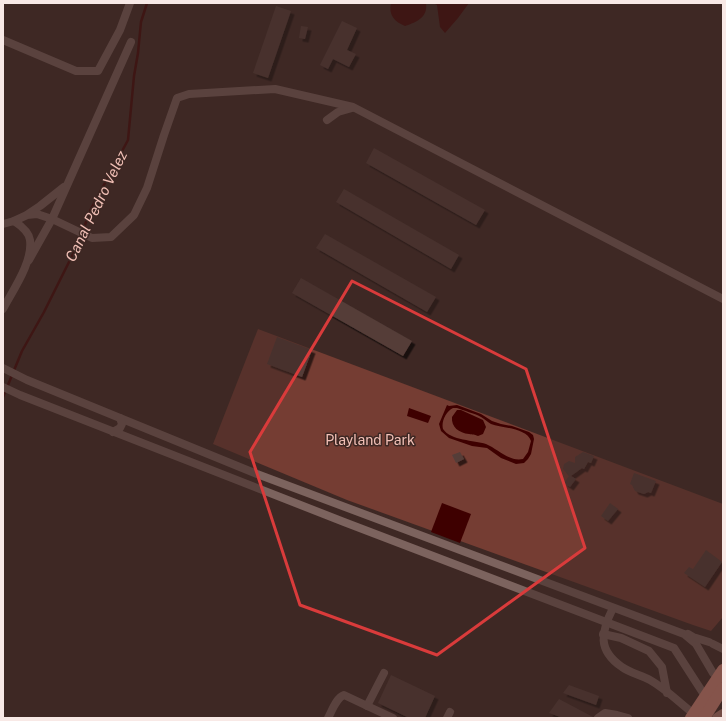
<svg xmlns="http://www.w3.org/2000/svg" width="726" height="721" viewBox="0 0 726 721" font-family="'Public Sans',sans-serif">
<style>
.green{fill:#753d33}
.water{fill:#3e0000;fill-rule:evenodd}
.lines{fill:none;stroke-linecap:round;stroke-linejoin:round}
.stream{stroke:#3e0000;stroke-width:2.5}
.building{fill:#543d38;filter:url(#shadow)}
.minor{stroke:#7c635e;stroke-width:8}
.major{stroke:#b57a6f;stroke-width:10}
.highway{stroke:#db897a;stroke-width:12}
.marked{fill:none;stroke:#d93b3b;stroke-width:3;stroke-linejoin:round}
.labels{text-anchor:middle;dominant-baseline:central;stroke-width:3;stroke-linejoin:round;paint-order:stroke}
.park-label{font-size:14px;fill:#f2c0b6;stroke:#3e2824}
.water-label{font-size:15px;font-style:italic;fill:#f1bfb5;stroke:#3e2824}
</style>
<defs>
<filter id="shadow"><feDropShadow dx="3.5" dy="3.5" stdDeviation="0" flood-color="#0009"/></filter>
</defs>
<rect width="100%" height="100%" fill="#3e2824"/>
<!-- green -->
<path class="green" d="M258,329l465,175v113l-12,14 -18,-6 -346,-125 -134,-56z"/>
<!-- water -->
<g class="water">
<path d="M391,3h35c2,14 -9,19 -21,23 -10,-4 -17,-11 -14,-23z"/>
<path d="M433,3h36l-11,15 -13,15 -5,-6 -3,-22z"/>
<path d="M447,405l2,1 8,-1 24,9 11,7 9,3 11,2 17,6 4,3 1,4 -3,15 -3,5 -4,4 -8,1 -15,-6 -14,-10 -15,-2 -23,-8 -8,-7 -2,-7zM453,408h4c7,3 17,5 24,9 4,2 6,5 10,7 11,4 36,4 40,17l-3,11 -5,7c-14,3 -25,-10 -37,-15 -12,-4 -35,-3 -43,-15 -2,-7 3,-18 10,-21z"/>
<path d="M409,408l22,8 -3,7 -21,-7z"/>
<path d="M457,410h4l22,10 3,7 -3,7 -5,2c-4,-2 -5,-1 -9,-2 -10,-1 -18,-7 -17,-17z"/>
<path d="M442,503l29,11 -11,29 -29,-11z"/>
</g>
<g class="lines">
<!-- stream -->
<path class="stream" d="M3,397l19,-46 22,-39 33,-66 14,-37 37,-69 6,-64 4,-23 3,-31 6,-19"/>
</g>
<!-- building -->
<g class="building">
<path d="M276,6l15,5 -23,67 -15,-5z"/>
<path d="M342,21l15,7 -10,22 9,4 -7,13 -16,-8 -5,10 -8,-4z"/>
<path d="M301,26l7,1 -3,12 -6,-1z"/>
<path d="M374,148l111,62 -9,15 -110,-62z"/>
<path d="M344,189l115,66 -8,14 -115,-67z"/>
<path d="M325,234l111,63 -9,15 -111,-64z"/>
<path d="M301,278l111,63 -9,15 -111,-63z"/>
<path d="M277,337l35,13 -10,27 -35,-13z"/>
<path d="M460,452l4,7 -8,4 -4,-8z"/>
<path d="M583,452l11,4 -3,7 -3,-1 -4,7 -2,-1 -11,8 5,3 -6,8 -6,-4 5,-7 -6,-7 1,-5 5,-3 6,2v-6z"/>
<path d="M634,473l22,8 -5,12 -3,-1 -4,2 -9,-3 -3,-6 -2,-1z"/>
<path d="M610,503l8,6 -10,12 -7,-5z"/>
<path d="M706,550l16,12 -17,25 -21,-14 5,-6 4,2z"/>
<path d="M391,675l44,21 -10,22h-16l-31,-15z"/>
<path d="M569,685l30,11 -3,9 -33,-12z"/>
<path d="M559,699l34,18v1h-30l-14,-5z"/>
</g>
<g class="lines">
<!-- minor -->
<g class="minor">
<path d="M3,40l73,31h22l22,-41 10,-27"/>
<path d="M327,120l11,-8 14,-4"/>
<path d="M28,214l12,-8 24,-19"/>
<path d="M14,221l13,-6 10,-1 15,5 40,19 19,-1 23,-22 13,-27 17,-53 13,-37 12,-4 86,-5 78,18 370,192"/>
<path d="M3,224l11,-3c6,4 15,11 16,19 3,22 -17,50 -27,69"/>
<path d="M29,260l23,-41 79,-177"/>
<path d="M3,368l24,12 230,94 427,160 12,10 17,29 4,4"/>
<path d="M3,387l17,8 324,127 330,126 31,48"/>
<path d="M113,432l7,-4 2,-4 -2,-6"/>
<path d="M613,608c-12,24 -16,42 9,59 8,6 19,8 28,13 16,9 30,23 44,34"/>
<path d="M603,634l18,4 28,13 13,16 5,26"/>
<path d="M688,634l5,3 16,5"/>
<path d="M713,644l10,5"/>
<path d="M367,706l17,-33"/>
<path d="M328,718c4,-7 8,-20 16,-23l49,23"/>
<path d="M447,718l3,-6"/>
<path d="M598,718l7,-5 12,2 11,3"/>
</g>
<!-- major -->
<path class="major" d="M717,718l6,-4"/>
<!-- highway -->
<g class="highway">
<path d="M691,718l32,-48"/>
<path d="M704,718l19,-30"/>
</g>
</g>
<!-- marked area -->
<path d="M0 0H726V721H0ZM352,281l174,88 59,179 -148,107 -137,-50 -50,-153z" fill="#3e2824" fill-opacity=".55" fill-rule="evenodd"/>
<path class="marked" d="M352,281l174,88 59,179 -148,107 -137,-50 -50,-153z"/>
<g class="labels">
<!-- park labels -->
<g class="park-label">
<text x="370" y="440">Playland Park</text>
</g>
<!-- water labels -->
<g class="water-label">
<text transform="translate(96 206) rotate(-64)">Canal Pedro Velez</text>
</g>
</g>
<!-- border -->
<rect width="726" height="721" fill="none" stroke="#f8e9e6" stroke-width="8"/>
</svg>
